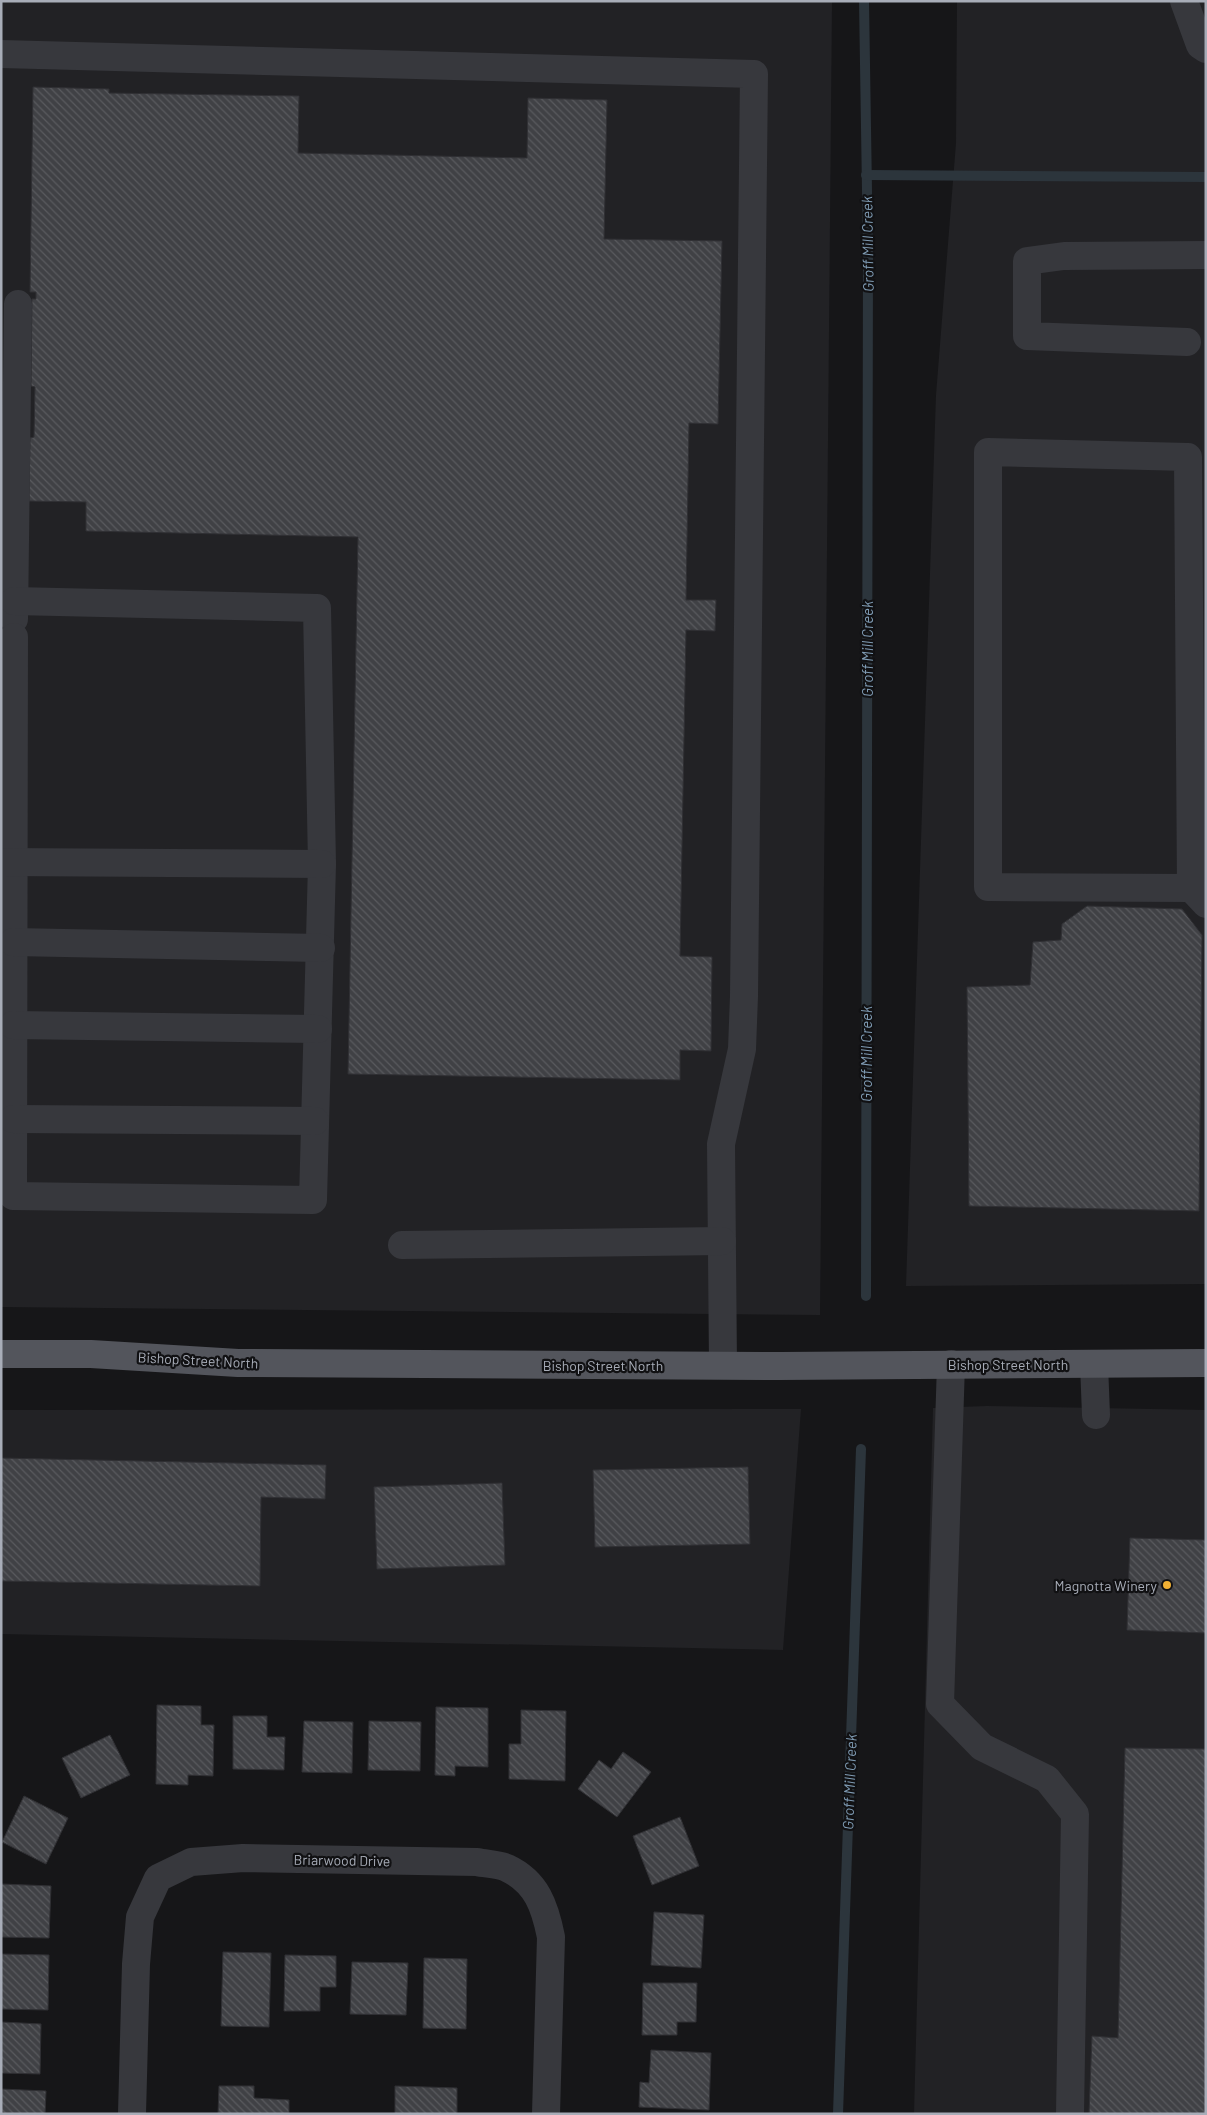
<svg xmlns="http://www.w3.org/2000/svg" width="1207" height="2115" viewBox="0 0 1207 2115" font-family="Barlow,sans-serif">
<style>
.built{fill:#222225}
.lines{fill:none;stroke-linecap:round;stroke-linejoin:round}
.stream{stroke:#2c353c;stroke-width:10}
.building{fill:url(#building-back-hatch);stroke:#303034}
.minor{stroke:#37383d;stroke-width:28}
.major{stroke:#53555c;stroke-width:28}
.poi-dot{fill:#f2b134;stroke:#111113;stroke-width:2}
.labels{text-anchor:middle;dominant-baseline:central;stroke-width:4.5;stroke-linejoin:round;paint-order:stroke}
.street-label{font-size:14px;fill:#a8adb8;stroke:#111113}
.poi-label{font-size:14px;fill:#a8adb8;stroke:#111113;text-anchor:end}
.water-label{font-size:15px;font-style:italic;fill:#7f9bb3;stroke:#111113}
</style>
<defs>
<pattern id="building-back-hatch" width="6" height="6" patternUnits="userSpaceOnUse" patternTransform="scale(1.25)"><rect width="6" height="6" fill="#404145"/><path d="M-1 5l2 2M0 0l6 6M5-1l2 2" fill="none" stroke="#595a5e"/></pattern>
</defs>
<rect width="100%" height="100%" fill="#161618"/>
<!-- built -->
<g class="built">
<path d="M1,1h831l-12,1314 -819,-8z"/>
<path d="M957,1h249v1283l-300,2 30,-891 20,-252z"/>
<path d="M987,1406l219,4v704h-292l19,-706z"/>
<path d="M801,1409l-18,241 -782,-16v-224z"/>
</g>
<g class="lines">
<!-- stream -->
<g class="stream">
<path d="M864,1l4,253 -2,1042"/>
<path d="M866,175l340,2"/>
<path d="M838,2114l23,-665"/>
</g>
</g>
<!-- building -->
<g class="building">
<path d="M33,87l76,2v4l190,3 -1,57 229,5 1,-60 79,2 -3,139 118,2 -4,183 -29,-1 -3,177h30l-1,31 -29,-1 -6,326 32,1 -1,94 -31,-1v30l-332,-6 10,-537 -272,-6v-29l-57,-1 1,-63 4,-1 1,-50 -4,-1 1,-87h4v-7h-6z"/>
<path d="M1087,906l95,3 20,26 -3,276 -230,-5 -2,-219 63,-2 3,-43 28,-2 1,-16z"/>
<path d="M1,1458l325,7 -1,34 -64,-2 -1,89 -259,-5z"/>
<path d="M748,1467l2,77 -155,3 -2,-77z"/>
<path d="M502,1483l3,82 -128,4 -3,-82z"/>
<path d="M1130,1538l76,2v93l-79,-3z"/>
<path d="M157,1705l44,1v19h13l-1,51 -25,-1v10l-32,-1z"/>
<path d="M436,1707l52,1v59l-33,-1v10l-20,-1z"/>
<path d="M521,1710l45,1 -1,70 -56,-2v-35h12z"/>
<path d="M233,1716h34v21h18l-1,33 -51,-1z"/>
<path d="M304,1721l49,1 -1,51 -50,-1z"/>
<path d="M369,1721l52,1 -1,49 -52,-1z"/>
<path d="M110,1735l20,40 -49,23 -19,-40z"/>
<path d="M1125,1748l81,1v365h-117l3,-78 26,2z"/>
<path d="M623,1752l28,20 -34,45 -39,-28 21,-29 12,9z"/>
<path d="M24,1796l44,22 -22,46 -44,-22z"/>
<path d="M680,1817l19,49 -47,19 -19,-49z"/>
<path d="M1,1884l50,2 -2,52 -48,-1z"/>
<path d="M654,1912l50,3 -3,53 -50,-3z"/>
<path d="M223,1952l48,1 -2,74 -48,-1z"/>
<path d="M1,1954l48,1 -1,55 -47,-1z"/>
<path d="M285,1955l51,1v31h-16v24h-36z"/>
<path d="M424,1958l43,1 -1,70 -43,-1z"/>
<path d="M352,1962l56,1 -2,52 -56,-1z"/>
<path d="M643,1983h54l-1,39h-19v13h-35z"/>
<path d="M1,2022l40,2 -1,50 -39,-1z"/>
<path d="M651,2050l60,3 -2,57 -70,-3 1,-25 9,1z"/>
<path d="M219,2086h35v12l35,2v14h-71z"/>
<path d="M395,2086l62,2v26h-62z"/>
<path d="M1,2089l45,2 -1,23h-44z"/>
</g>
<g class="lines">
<!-- minor -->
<g class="minor">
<path d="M1184,1l16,44 6,4"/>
<path d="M1,54l753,20 -10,922 -2,53 -21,95 2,221"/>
<path d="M1187,342l-160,-6v-75l37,-5 142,-1"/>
<path d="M14,619l4,-315"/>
<path d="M14,637l-1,559 300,4 9,-336 -5,-256 -303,-7"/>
<path d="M1,862l321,2"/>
<path d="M1191,888l-203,-1v-435l200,5 3,431 15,16"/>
<path d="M13,942l308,6"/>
<path d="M13,1025l305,4"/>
<path d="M13,1119l302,2"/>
<path d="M402,1245l320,-4"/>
<path d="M951,1364l-11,340 42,43 65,32 28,35 -5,300"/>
<path d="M1094,1364l2,51"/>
<path d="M132,2114l4,-150 4,-47 18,-39 33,-16 52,-4 234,4c9,2 22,2 30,6 30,14 38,39 44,69l-5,177"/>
</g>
<!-- major -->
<path class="major" d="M1,1354h90l147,9 542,3 426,-3"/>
</g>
<!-- markers -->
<circle class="poi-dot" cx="1167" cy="1585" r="5"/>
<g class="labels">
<!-- street labels -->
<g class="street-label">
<text transform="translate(198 1360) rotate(3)">Bishop Street North</text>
<text x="1008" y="1364">Bishop Street North</text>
<text x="603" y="1365">Bishop Street North</text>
<text transform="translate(342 1860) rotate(1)">Briarwood Drive</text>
</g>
<!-- poi labels -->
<g class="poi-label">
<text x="1157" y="1585">Magnotta Winery</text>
</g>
<!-- water labels -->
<g class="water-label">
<text transform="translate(867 244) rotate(-91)">Groff Mill Creek</text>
<text transform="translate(867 649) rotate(-90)">Groff Mill Creek</text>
<text transform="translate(866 1054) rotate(-90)">Groff Mill Creek</text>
<text transform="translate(849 1782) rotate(-88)">Groff Mill Creek</text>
</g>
</g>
<!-- border -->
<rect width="1207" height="2115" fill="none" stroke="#a8adb8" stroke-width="5"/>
</svg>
